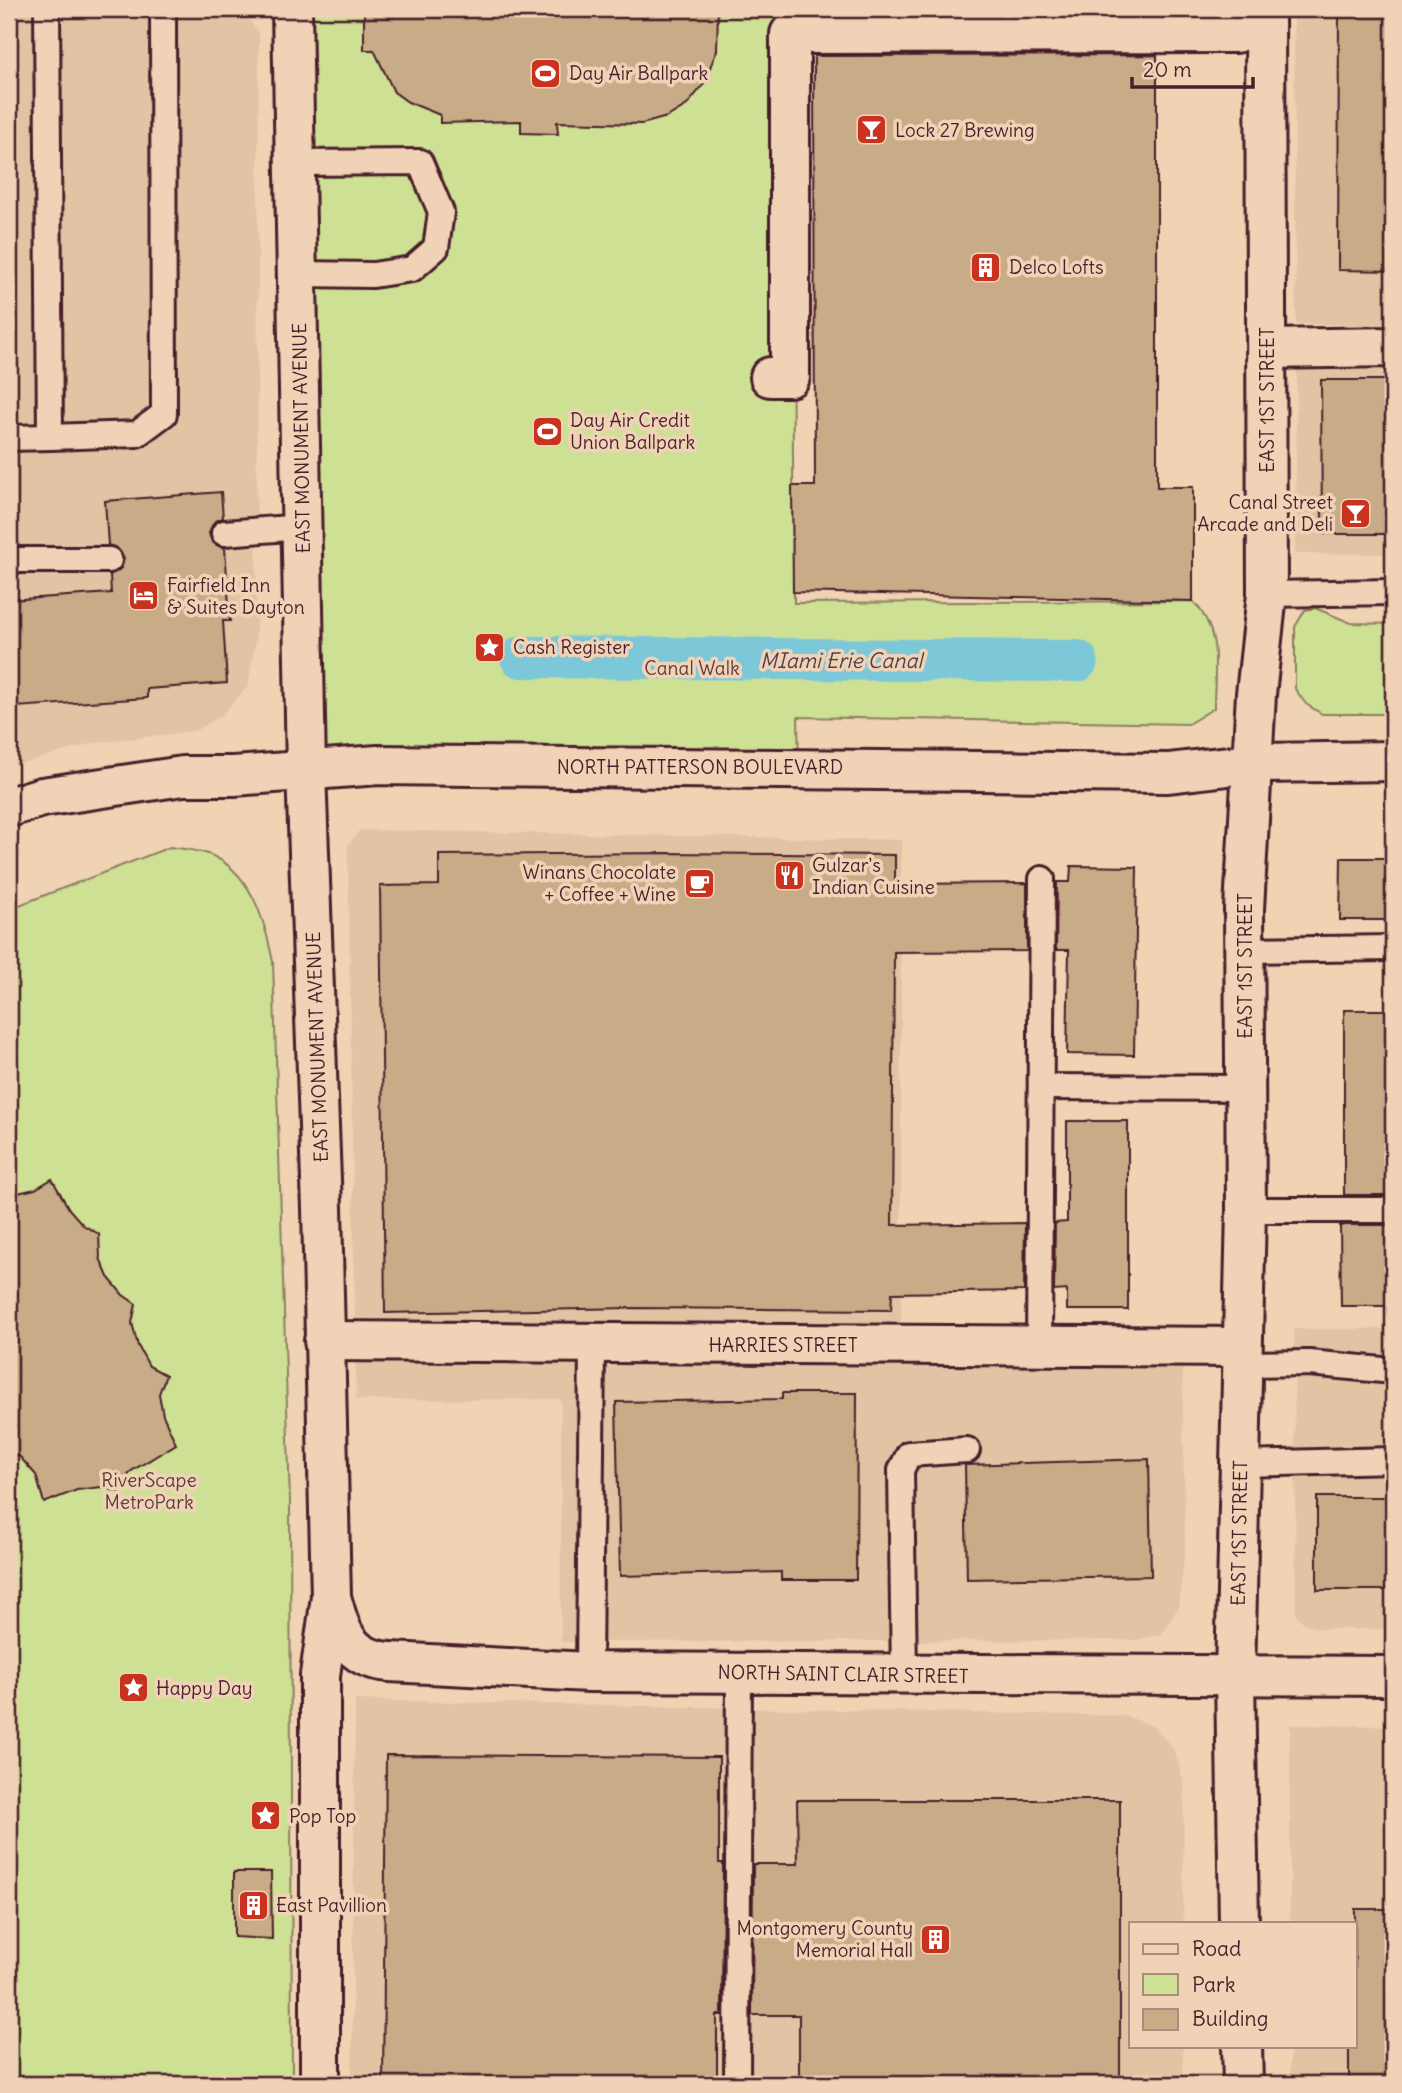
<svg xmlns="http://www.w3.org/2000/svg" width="1402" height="2093" viewBox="0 0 1402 2093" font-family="Delius,sans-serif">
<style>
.built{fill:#e0c4a3}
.green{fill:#cde094;stroke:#8c8060;stroke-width:2}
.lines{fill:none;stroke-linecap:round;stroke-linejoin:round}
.canal{stroke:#7bc8d9;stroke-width:42}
.building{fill:#c8ab87;stroke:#4a1f2b;stroke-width:2}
.lane-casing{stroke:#4a1f2b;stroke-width:30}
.street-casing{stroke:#4a1f2b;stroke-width:44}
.secondary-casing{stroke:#4a1f2b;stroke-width:44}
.lane{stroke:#f0d3b6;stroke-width:24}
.street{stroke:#f0d3b6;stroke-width:38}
.secondary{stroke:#f0d3b6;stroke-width:38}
.labels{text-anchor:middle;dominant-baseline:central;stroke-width:7;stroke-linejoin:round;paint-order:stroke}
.poi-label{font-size:19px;fill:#4a1f2b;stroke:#f0d3b6;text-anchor:start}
.street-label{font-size:19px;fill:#4a1f2b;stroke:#f0d3b6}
.park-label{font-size:19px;fill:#5e3c3b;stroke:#f0d3b6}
.water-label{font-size:21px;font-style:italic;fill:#54414e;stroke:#f0d3b6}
</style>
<rect width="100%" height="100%" fill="#efd3b2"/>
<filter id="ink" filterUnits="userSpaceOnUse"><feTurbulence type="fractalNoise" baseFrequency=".0143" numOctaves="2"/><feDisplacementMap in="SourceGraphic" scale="14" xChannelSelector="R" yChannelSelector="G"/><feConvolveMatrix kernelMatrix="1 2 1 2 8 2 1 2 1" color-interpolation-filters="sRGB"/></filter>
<g filter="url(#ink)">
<!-- built -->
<g class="built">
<path d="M1294,9h99v316l-97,-1z"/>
<path d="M9,10l225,4 16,7 9,12 -3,606 -8,47 -26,29 -27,16 -101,12 -85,24z"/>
<path d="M1393,364v190h-98l2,-188z"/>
<path d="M360,830l541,10v490h281l3,221 -7,57 -16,26 -26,6 -575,2v-243l-205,1 -8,-555z"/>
<path d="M1294,1329h99v300h-72l-16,-5 -9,-10z"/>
<path d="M355,1700l770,16 29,10 21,25 9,32 -1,140h-52v123h52l-1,38h-830z"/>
<path d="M1290,1725l103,1v358h-103v-38h65v-123h-65z"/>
</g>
<!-- green -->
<g class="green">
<path d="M300,9h962v17l-472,8 4,569 399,-2c30,32 21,66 21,107l-26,16 -390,-7 1,50 -493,4z"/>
<path d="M1315,608l36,15 42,1v90h-71l-16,-10 -11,-15v-62l10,-17z"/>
<path d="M170,847c12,2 27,3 38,7 43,16 57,67 65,108l17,540 2,582h-283v-1175z"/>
</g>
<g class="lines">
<!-- canal -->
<path class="canal" d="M521,657l556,4"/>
</g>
<!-- building -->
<g class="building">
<path d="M364,9h354l-1,41 -14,35 -16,20 -20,12 -25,7 -85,-2 1,12 -37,-1v-12l-81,2v-8l-32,-13 -14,-10 -20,-42h-10z"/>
<path d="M910,9h186l1,2 -187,1z"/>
<path d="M1339,9h54v262l-55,-1z"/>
<path d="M1157,55v432h36v114l-400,-9 -1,-106h23l-1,-430z"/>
<path d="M1321,380h72v154h-71z"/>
<path d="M221,492l2,26 -8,3 -6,12 3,9 13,6 5,73h-7l4,62 -80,6v9l-131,9 -1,-11 -6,1v-97l102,-7 -1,-18 11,-7 3,-9 -7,-11 -9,-3 -3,-44z"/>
<path d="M666,853l229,2v29l132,-1v68l-133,1 -2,273 133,-2 -1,68 -132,2 -1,17 -262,-2 -244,5 -5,-427 59,-1v-30z"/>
<path d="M1341,858h52v62h-53z"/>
<path d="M1071,866l66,1 -3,188 -67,-1 2,-104h-13l1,-68h13z"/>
<rect x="1344" y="1010" width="49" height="185"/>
<path d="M1067,1121h61v189h-61v-20l-13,1 1,-68 12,-1z"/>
<path d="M52,1179l17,30 14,16 16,9 1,24 8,19 15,18 13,9 -4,19 6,23 11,20 17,9 -7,19 4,21 13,29 -46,28 -10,20 -19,-5 -24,3 -33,13 -8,-28 -17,-19 -10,-3v-258l26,-6z"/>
<path d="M1344,1225h49v81h-52l-1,-80z"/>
<path d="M782,1393h75l-1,187h-75v-8l-161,4 -4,-174 166,-3z"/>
<path d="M1149,1459l2,117 -184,3 -2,-114z"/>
<rect x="1317" y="1497" width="76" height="93"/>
<path d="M386,1755l333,2v106h4l-1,152h-5v69h-334z"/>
<path d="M797,1800h323v279h-321v-64h-47l1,-151h45z"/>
<path d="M234,1872h37l1,67 -38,-2z"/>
<path d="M1355,1909h38v175h-44v-38h6z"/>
</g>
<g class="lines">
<defs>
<g id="lane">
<path d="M47,9l3,428 87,-3 27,-20 -1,-405"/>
<path d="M296,163l124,-1 21,50 -5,36 -24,21 -39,6 -75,-1"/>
<path d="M9,438l41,-1"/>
<path d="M224,533l79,-6"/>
<path d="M9,560h100"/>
<path d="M1267,594l126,-2"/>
<path d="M1244,950l149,-2"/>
<path d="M1042,1087l204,1"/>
<path d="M1246,1210h147"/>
<path d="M1039,1347l3,-468"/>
<path d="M1242,1364l67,-1 84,8"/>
<path d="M1240,1464l153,-4"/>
<path d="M589,1672l3,-328"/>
<path d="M904,1675l-3,-205 8,-16 58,-4"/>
<path d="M737,2084l2,-412"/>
</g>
<g id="street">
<path d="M1267,349l126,-2"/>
<path d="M770,377h20v-343l446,-1"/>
<path d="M324,1341l918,6"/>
</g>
<g id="secondary">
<path d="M292,9l14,762 16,437 9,389 -11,78v409"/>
<path d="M9,807l33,-10 141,-21h51l144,-11 790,8 86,-10 139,-2"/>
<path d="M331,1597c10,36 17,62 59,65l199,10 804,4"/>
<path d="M1239,1923l-4,-247 11,-466 -2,-301 12,-215 11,-100 -2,-585"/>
<path d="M1242,2046l1,38"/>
</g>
</defs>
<!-- lane casing -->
<use href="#lane" class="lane-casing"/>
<!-- street casing -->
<use href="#street" class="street-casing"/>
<!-- secondary casing -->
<use href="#secondary" class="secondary-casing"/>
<!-- lane -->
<use href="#lane" class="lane"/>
<!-- street -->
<use href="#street" class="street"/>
<!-- secondary -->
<use href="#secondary" class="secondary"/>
</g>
</g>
<!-- icons -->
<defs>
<symbol id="stadium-square" viewBox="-11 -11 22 22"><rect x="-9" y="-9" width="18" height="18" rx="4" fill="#c8321e" stroke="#f0d3b6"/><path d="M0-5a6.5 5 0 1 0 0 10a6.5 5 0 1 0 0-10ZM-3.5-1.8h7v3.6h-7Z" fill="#fff"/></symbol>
<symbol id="bar-square" viewBox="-11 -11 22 22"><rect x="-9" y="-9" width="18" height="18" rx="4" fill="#c8321e" stroke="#f0d3b6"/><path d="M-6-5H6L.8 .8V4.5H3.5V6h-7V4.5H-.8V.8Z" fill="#fff"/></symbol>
<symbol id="building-square" viewBox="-11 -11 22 22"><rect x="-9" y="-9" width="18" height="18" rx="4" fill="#c8321e" stroke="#f0d3b6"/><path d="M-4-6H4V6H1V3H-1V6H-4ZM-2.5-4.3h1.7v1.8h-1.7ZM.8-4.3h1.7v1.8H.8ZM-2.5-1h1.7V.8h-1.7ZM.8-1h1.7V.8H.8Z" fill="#fff"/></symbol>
<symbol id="hotel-square" viewBox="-11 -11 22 22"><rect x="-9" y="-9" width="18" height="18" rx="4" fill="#c8321e" stroke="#f0d3b6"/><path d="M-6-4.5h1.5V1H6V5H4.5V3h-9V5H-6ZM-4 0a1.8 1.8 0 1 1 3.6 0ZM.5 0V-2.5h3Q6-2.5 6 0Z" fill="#fff"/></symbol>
<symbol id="sight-square" viewBox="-11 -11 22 22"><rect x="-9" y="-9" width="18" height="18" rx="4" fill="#c8321e" stroke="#f0d3b6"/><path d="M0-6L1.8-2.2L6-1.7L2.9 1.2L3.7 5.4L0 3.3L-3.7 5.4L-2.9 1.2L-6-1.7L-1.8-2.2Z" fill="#fff"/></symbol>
<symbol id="restaurant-square" viewBox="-11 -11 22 22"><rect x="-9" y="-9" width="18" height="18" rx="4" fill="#c8321e" stroke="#f0d3b6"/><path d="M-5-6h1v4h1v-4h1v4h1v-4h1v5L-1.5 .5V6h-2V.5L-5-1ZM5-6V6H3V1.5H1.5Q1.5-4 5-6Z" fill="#fff"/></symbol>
<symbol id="cafe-square" viewBox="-11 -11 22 22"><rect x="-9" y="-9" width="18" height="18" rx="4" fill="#c8321e" stroke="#f0d3b6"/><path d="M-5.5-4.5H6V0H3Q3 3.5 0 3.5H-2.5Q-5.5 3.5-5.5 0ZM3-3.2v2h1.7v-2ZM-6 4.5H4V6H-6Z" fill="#fff"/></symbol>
</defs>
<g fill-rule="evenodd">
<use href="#stadium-square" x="528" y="56" width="35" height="35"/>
<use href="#bar-square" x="854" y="112" width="35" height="35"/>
<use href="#building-square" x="968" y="250" width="35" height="35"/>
<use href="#stadium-square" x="530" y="414" width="35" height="35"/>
<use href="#bar-square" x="1338" y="496" width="35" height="35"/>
<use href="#hotel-square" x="126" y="578" width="35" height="35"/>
<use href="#sight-square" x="472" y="630" width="35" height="35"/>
<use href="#restaurant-square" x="772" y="858" width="35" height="35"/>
<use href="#cafe-square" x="682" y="866" width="35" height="35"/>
<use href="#sight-square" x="116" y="1670" width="35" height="35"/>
<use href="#sight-square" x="248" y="1798" width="35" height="35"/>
<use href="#building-square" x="236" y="1888" width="35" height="35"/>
<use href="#building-square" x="918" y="1922" width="35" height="35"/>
</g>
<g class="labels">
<!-- poi labels -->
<g class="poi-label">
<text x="569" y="73">Day Air Ballpark</text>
<text x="895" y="130">Lock 27 Brewing</text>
<text x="1009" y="267">Delco Lofts</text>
<text x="570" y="420">Day Air Credit<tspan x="570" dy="22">Union Ballpark</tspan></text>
<text x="1333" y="502" text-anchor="end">Canal Street<tspan x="1333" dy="22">Arcade and Deli</tspan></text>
<text x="167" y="585">Fairfield Inn<tspan x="167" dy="22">&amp; Suites Dayton</tspan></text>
<text x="513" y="647">Cash Register</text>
<text x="812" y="865">Gulzar's<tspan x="812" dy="22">Indian Cuisine</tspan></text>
<text x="676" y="872" text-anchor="end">Winans Chocolate<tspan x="676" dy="22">+ Coffee + Wine</tspan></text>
<text x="156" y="1688">Happy Day</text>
<text x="289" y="1816">Pop Top</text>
<text x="276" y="1905">East Pavillion</text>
<text x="913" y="1928" text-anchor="end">Montgomery County<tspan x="913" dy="22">Memorial Hall</tspan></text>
</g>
<!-- street labels -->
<g class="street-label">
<text transform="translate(1267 400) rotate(-90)">EAST 1ST STREET</text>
<text transform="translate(301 438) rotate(-91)">EAST MONUMENT AVENUE</text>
<text x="700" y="767">NORTH PATTERSON BOULEVARD</text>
<text transform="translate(1245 966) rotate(-90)">EAST 1ST STREET</text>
<text transform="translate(317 1047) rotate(-92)">EAST MONUMENT AVENUE</text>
<text x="783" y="1345">HARRIES STREET</text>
<text transform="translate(1239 1533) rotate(-89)">EAST 1ST STREET</text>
<text transform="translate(843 1674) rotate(1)">NORTH SAINT CLAIR STREET</text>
</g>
<!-- park labels -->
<g class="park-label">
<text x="692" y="668">Canal Walk</text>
<text x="149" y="1480">RiverScape<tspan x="149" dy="22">MetroPark</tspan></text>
</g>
<!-- water labels -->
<g class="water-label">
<text x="841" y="660">MIami Erie Canal</text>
</g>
</g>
<!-- margin -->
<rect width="1402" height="2093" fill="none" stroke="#f0d3b6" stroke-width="35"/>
<rect x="18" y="18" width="1367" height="2058" fill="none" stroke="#4a1f2b" stroke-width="2.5" filter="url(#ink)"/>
<!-- legend -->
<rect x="1129" y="1922" width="228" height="126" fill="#f0d3b6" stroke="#ae8b7e" stroke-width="2"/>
<rect x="1143" y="1944" width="35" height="10" fill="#f0d3b6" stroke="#ae8b7e" stroke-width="2"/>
<text x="1192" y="1956" font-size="21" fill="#4a1f2b">Road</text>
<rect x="1143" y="1974" width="35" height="21" fill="#cde094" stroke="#ae8b7e" stroke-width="2"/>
<text x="1192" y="1992" font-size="21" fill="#4a1f2b">Park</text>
<rect x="1143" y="2009" width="35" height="21" fill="#c8ab87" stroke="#ae8b7e" stroke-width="2"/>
<text x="1192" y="2026" font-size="21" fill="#4a1f2b">Building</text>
<!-- scale -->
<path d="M1132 77v10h121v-10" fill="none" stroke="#4a1f2b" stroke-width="3.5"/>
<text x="1143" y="77" font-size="21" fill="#4a1f2b" stroke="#f0d3b6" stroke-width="5" paint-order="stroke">20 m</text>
</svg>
